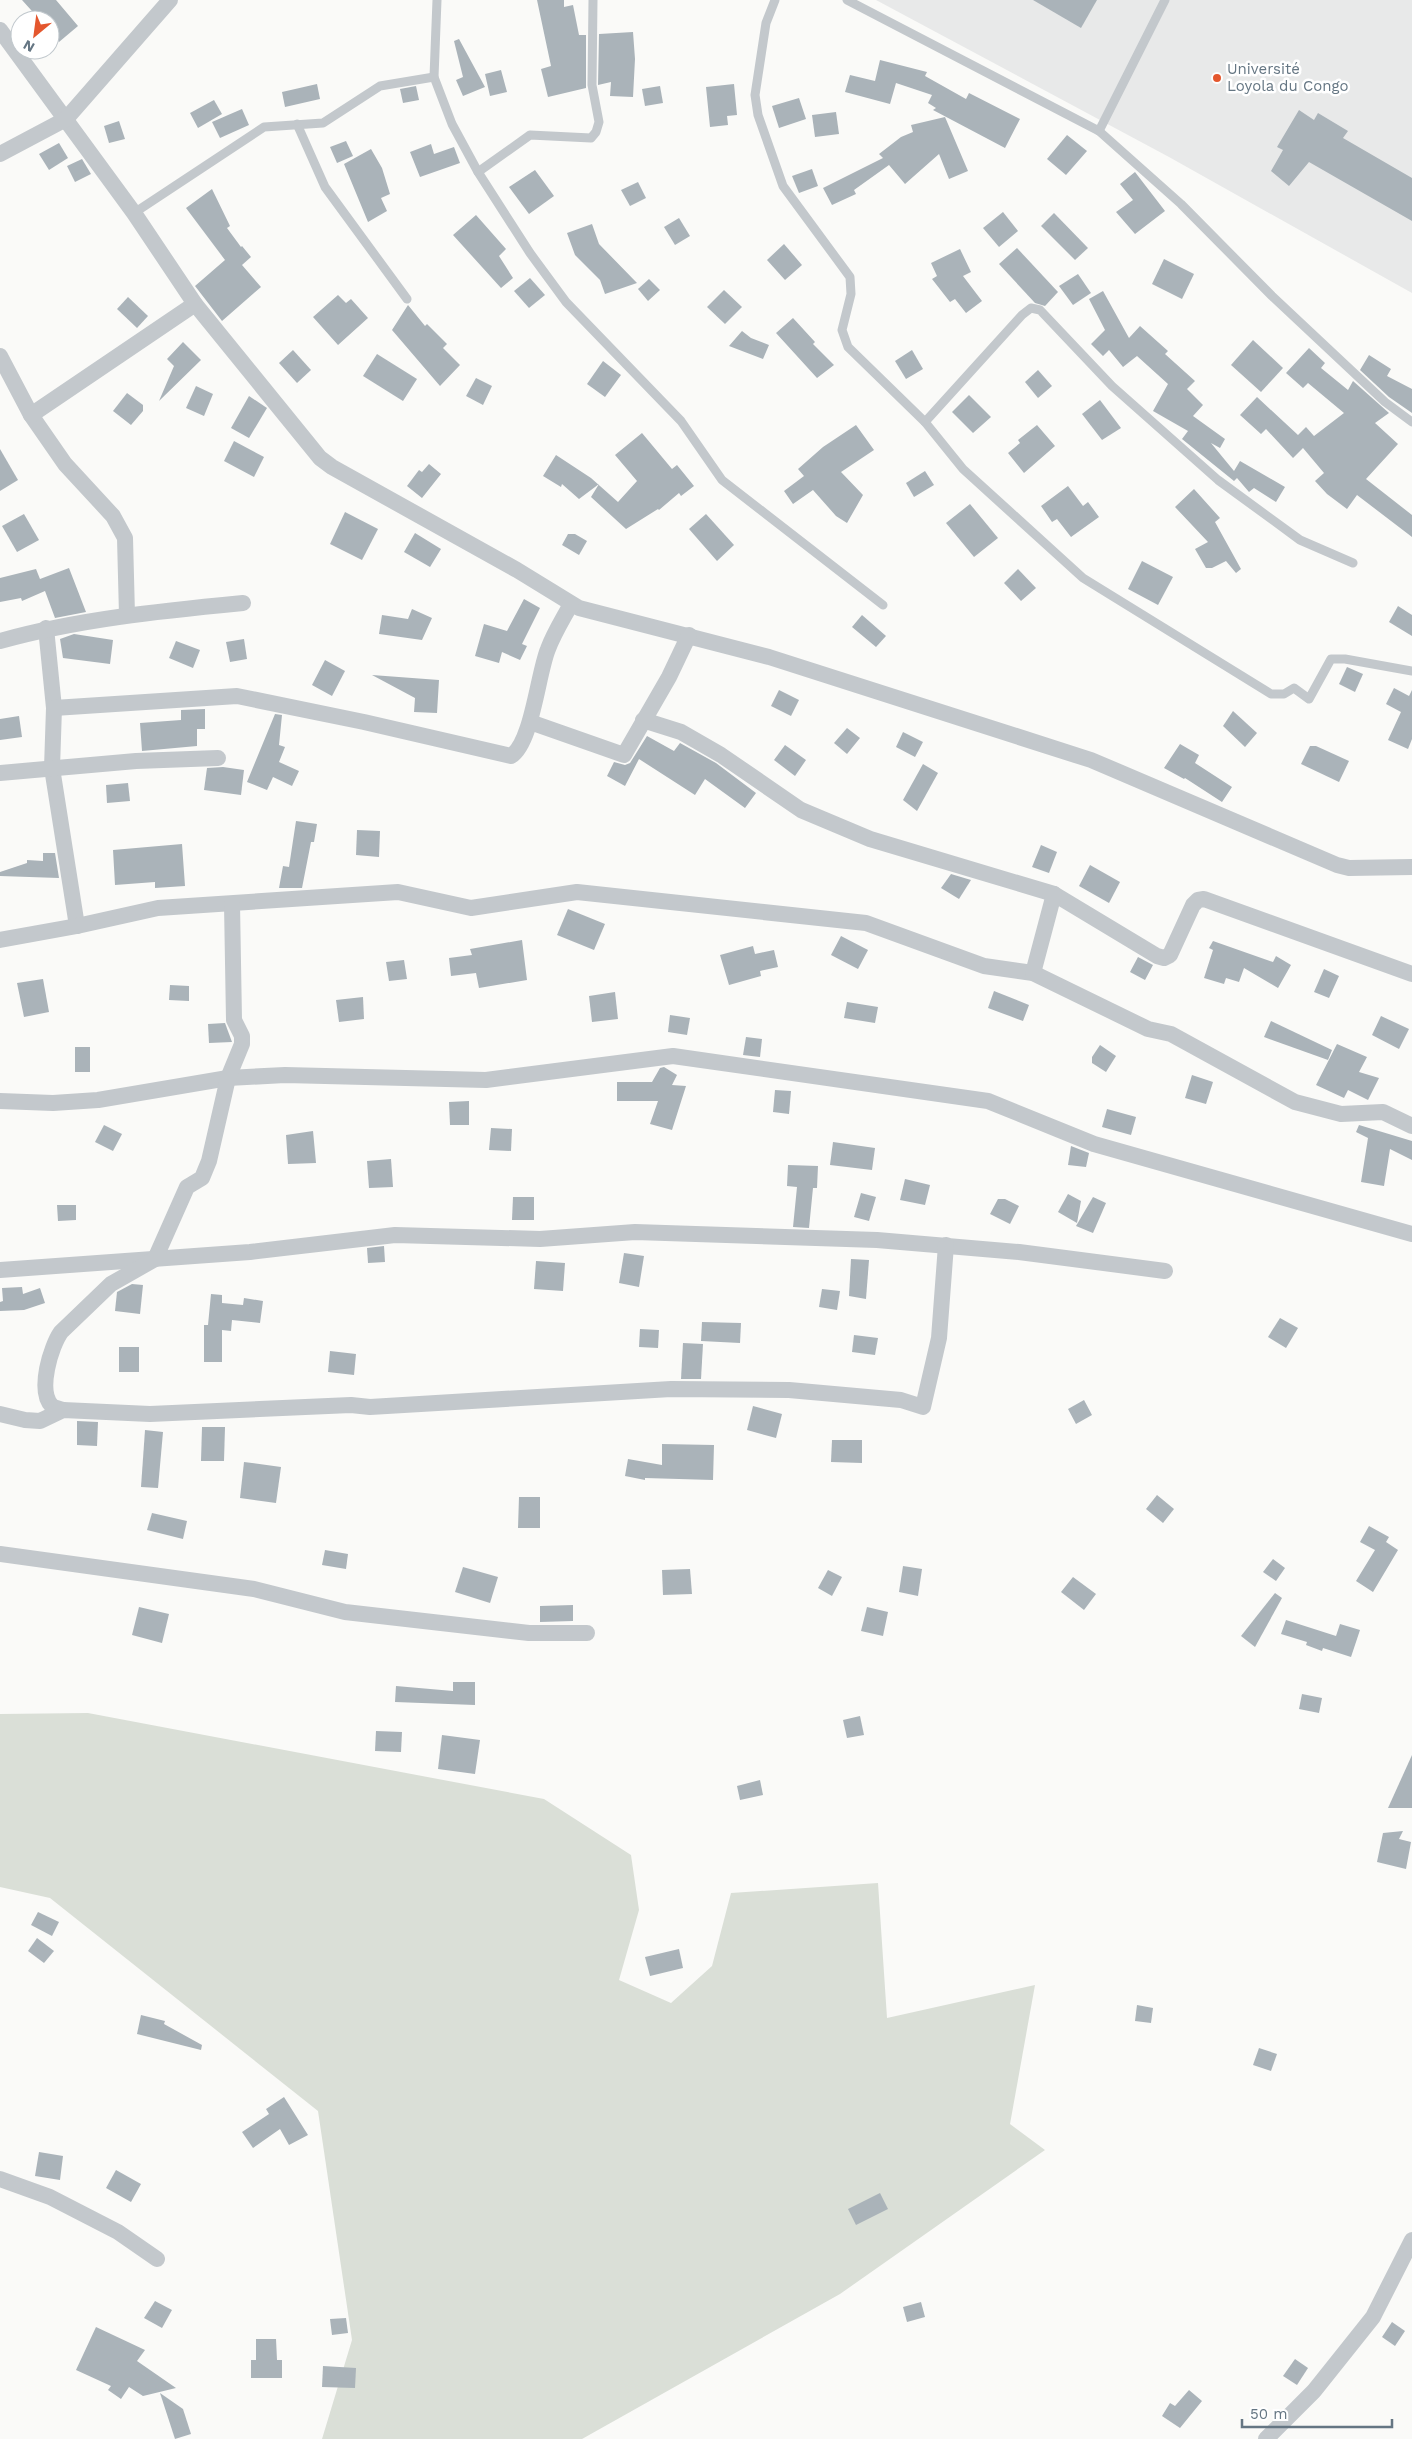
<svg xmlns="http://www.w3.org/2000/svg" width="1412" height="2439" viewBox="0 0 1412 2439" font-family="'Work Sans',sans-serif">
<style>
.built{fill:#e8e9e9}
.green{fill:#dadfd7}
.building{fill:#aab3b9}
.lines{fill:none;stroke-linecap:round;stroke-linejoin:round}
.lane{stroke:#c3c8cc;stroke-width:9}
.street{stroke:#c3c8cc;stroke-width:16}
.poi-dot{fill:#e4572e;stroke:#fff;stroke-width:2}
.labels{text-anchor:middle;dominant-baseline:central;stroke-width:5;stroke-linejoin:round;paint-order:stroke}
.poi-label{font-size:15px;fill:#657683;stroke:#fff;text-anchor:start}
</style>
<rect width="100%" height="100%" fill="#fafaf8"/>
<!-- built -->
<path class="built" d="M876,0h536v293l-243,-136z"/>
<!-- green -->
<path class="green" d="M88,1713l456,86 87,56 8,55 -20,70 52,23 41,-37 19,-73 147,-10 9,135 148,-33 -25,139 35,26 -205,144 -258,145h-260l30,-99 -34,-229 -268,-213 -50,-11v-173z"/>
<!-- building -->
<g class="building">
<path d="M22,0h34l22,26 -19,16 -9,-10v-12h-10z"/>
<path d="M537,0h27v7l9,-2 6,30h7v53l-38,9 -7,-28 10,-3z"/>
<path d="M1033,0h64l-16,28z"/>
<path d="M633,32l2,27 -2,38 -23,-1 1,-14 -13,3 1,-51z"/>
<path d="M459,39l26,48 -22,9 -7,-16 7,-3 -9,-36z"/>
<path d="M880,60l47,12 -2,4 41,23 3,-6 51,26 -15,29 -72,-38 3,-2 -8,-5 4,-8 -36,-12 -6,21 -45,-12 5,-17 25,6z"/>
<path d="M501,70l6,22 -17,4 -5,-22z"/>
<path d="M317,84l3,15 -35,8 -3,-15z"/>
<path d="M734,84l3,31 -10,1 1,9 -18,2 -4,-40z"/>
<path d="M416,86l3,14 -16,3 -3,-14z"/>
<path d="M660,86l3,17 -18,3 -3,-17z"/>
<path d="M799,98l7,21 -27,9 -7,-22z"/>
<path d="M214,100l8,14 -24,14 -8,-15z"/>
<path d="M242,109l7,16 -29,13 -8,-16z"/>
<path d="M1299,110l15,10 4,-7 30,18 -5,7 69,40v43l-103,-59 -20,24 -18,-15 12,-21 -6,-3z"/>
<path d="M836,112l3,22 -24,3 -3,-22z"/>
<path d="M945,117l23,54 -19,8 -10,-25 -34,30 -16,-19 -35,25 2,4 -24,11 -9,-17 60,-30 -4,-4 22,-17 12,-5 -2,-7z"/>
<path d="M119,121l6,18 -16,4 -5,-17z"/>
<path d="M1067,135l20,16 -21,24 -19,-16z"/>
<path d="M346,141l7,15 -16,7 -7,-16z"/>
<path d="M59,143l9,15 -19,12 -10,-16z"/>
<path d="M431,144l3,10 20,-7 6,16 -40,14 -10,-25z"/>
<path d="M371,149l11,19 8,26 -9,4 6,13 -19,11 -24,-58z"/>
<path d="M82,159l9,15 -16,8 -8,-16z"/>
<path d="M812,169l6,17 -19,7 -7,-17z"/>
<path d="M535,170l19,26 -25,18 -20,-27z"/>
<path d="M1135,172l30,39 -30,23 -19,-22 17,-12 -13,-16z"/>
<path d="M638,182l8,16 -16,8 -9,-16z"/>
<path d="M212,189l18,37 -3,2 14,19 1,-1 9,11 -9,8 19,22 -39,34 -27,-35 30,-26 -39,-52z"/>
<path d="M1003,212l15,19 -19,16 -16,-19z"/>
<path d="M1054,213l34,35 -13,12 -34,-34z"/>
<path d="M476,215l30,34 -7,7 14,22 -12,10 -48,-53z"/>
<path d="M679,218l11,18 -15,9 -11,-18z"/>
<path d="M592,224l7,20 38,39 -32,11 -5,-14 -25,-25 -8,-22z"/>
<path d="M784,244l18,21 -17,15 -18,-20z"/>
<path d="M1017,248l41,44 -13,14 -10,-3 -36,-39z"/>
<path d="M960,249l11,23 -8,4 19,25 -16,12 -11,-14 -5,3 -18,-23 5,-3 -6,-13z"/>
<path d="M1164,259l30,15 -12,25 -30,-15z"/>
<path d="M1078,274l13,19 -18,12 -14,-19z"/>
<path d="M530,278l15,17 -16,13 -15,-17z"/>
<path d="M649,279l11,11 -12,11 -10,-12z"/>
<path d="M724,290l18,17 -17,17 -18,-17z"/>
<path d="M1103,291l26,47 11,-12 28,25 -3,3 30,27 -8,8 16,16 -10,11 32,23 -5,9 -9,-5 23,28 6,-10 45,26 -9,15 -22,-14 -5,4 -12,-14 -3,3 -52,-42 6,-8 -35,-20 15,-27 -31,-28 -14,11 -14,-17 -6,6 -12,-12 14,-14 -16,-31z"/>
<path d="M338,295l8,8 5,-4 17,19 -30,27 -25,-28z"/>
<path d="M128,297l20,19 -11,12 -20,-19z"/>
<path d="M408,305l17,21 2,-2 20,20 -4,4 17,17 -20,21 -48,-56z"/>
<path d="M793,318l22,24 -2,2 21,21 -17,13 -41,-45z"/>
<path d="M742,331l9,7 18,7 -6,14 -34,-13z"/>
<path d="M1253,340l30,28 -22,24 -30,-27z"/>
<path d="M183,342l18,18 -42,41 15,-35 -7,-7z"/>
<path d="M1309,348l16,15 -4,5 27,22 5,-9 36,32 -14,10 23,21 -32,35 46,36v22l-55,-42 -10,14 -20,-15 -12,-13 9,-8 -21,-25 -10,10 -27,-29 -5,5 -21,-19 17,-18 41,38 8,-8 8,9 30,-23 -36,-30 -5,5 -17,-15z"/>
<path d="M293,350l18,20 -14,13 -18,-20z"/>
<path d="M912,350l11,19 -17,10 -11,-18z"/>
<path d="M377,354l40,25 -14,22 -40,-25z"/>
<path d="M1369,355l22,14 -4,7 25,13v24l-23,-16 -29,-27z"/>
<path d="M603,361l18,14 -16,22 -18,-13z"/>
<path d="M1038,370l14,16 -14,12 -13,-16z"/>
<path d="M476,378l16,8 -9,19 -17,-9z"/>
<path d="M196,386l17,8 -9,22 -18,-8z"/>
<path d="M127,393l16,12v6l-12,14 -18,-14z"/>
<path d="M969,395l22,22 -18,16 -21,-21z"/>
<path d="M249,396l18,12 -18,30 -18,-10z"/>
<path d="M1100,400l21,28 -19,12 -20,-26z"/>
<path d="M856,425l18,25 -33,22 22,23 -16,28 -11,-7 -23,-26 -20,14 -9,-13 20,-15 -6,-7 25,-22z"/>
<path d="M1037,425l18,21 -31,27 -16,-20 12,-10 -2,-3z"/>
<path d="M642,433l30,36 5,-4 17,21 -13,10 -2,-3 -20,17 -1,-1 -32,20 -35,-32 8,-13 -20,15 -17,-15 -1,3 -18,-11 13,-21 35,23 27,24 19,-21 -22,-26z"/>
<path d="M234,441l30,16 -10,20 -30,-16z"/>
<path d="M0,449l18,31 -18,11z"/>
<path d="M429,464l12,10 -19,24 -15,-12 12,-16 3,2z"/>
<path d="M925,471l9,14 -20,12 -8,-14z"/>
<path d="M1068,486l15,20 5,-4 11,15 -28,20 -14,-18 -5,3 -11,-16z"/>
<path d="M1194,489l26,29 -5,4 26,47 -5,4 -10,-12 -14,7h-6l-11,-19 13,-7 -33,-35z"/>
<path d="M970,504l28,34 -24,19 -28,-34z"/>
<path d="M345,512l33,17 -16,31 -32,-16z"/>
<path d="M24,514l15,26 -22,12 -15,-26z"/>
<path d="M706,514l28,31 -17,16 -28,-32z"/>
<path d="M415,533l26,16 -11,18 -26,-15z"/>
<path d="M568,534h7l12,7 -8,14 -17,-10z"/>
<path d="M1142,561l31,16 -15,28 -30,-16z"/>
<path d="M69,568l17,44 -31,6 -10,-27 -23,10 -1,-3 -21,4v-24l36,-9 4,10z"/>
<path d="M1018,569l18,19 -15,13 -17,-18z"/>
<path d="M524,599l16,9 -18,36 5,2 -7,14 -18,-8 -3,11 -24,-7 9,-32 23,7z"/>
<path d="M1398,606l14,9v21l-23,-14z"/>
<path d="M412,609l20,9 -10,22 -43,-6 3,-19 26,4z"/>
<path d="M862,615l24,21 -10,11 -24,-20z"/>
<path d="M74,634l39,6 -3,24 -47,-6 -3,-19z"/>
<path d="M244,639l3,20 -17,3 -4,-20z"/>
<path d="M176,641l24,9 -7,18 -24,-10z"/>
<path d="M325,660l20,11 -13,25 -20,-11z"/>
<path d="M1347,667l16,7 -8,18 -16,-8z"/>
<path d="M372,675l67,5 -2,33 -23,-1 1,-14z"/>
<path d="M1394,688l15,8 3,-6v49l-4,10 -20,-9 13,-28 -15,-8z"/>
<path d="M779,690l20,10 -8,16 -20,-10z"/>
<path d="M205,709v20h-8v17l-55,5 -2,-28 41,-3v-10z"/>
<path d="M1233,711l24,22 -12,14 -22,-21z"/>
<path d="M275,714l7,1 -3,30 6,2 -6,15 20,9 -7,15 -19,-9 -6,13 -20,-8z"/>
<path d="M19,716l3,21 -22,3v-21z"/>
<path d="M847,728l13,10 -13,16 -13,-11z"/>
<path d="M903,732l20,10 -8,15 -19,-10z"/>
<path d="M647,736l27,15 6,-8 36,20 40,30 -11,15 -40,-29 -10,16 -56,-36 -14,27 -18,-10 7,-14 11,3 5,-2z"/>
<path d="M1180,744l19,11 -4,8 37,24 -10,15 -37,-24 -1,1 -20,-11z"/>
<path d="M785,745l21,15 -11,16 -21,-16z"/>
<path d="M1310,746h6l33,15 -10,21 -38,-18z"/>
<path d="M923,764l15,9 -21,38 -14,-11z"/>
<path d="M223,767l21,3 -3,25 -37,-5 3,-22z"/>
<path d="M128,783l2,18 -23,2 -1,-18z"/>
<path d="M296,821l21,3 -3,18h-3l-9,46h-23l4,-22 6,1z"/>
<path d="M357,830l23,1 -1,26 -23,-2z"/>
<path d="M182,844l3,42 -30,2v-6l-40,3 -2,-35z"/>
<path d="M1041,845l16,7 -8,21 -17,-6z"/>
<path d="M43,853h12l4,25 -59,-2v-4l27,-9v-3l16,1z"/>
<path d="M1090,865l30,17 -11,21 -30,-17z"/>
<path d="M951,874l20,6 -12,19 -18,-11z"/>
<path d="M568,909l37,15 -11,26 -37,-15z"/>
<path d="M841,936l27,14 -10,19 -27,-14z"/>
<path d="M522,940l5,40 -48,8 -3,-15 -25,3 -2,-18 23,-3 -2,-6z"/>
<path d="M1213,941l60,21 3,-6 15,9 -13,23 -34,-20 -5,14 -13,-4 -2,6 -20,-6 9,-28 -4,-2z"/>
<path d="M753,946l2,8 19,-4 4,17 -18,4 1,5 -32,9 -9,-30z"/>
<path d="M1138,957l15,8 -8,15 -15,-8z"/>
<path d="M404,960l3,19 -18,2 -3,-19z"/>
<path d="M1324,969l15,7 -10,22 -15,-6z"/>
<path d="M43,979l6,33 -25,5 -7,-34z"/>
<path d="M170,985l19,1v15l-20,-1z"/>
<path d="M994,991l35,14 -6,16 -35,-13z"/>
<path d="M615,992l3,27 -26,3 -3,-26z"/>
<path d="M363,997l1,22 -25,3 -3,-22z"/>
<path d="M847,1002l31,5 -3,16 -31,-5z"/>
<path d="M670,1015l20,3 -3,17 -19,-3z"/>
<path d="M1381,1016l28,13 -10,20 -27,-14z"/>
<path d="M1271,1021l61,29 -4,10 -64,-23z"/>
<path d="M225,1023l7,19 -23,1 -1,-19z"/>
<path d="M746,1037l16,2 -2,18 -17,-2z"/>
<path d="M1337,1044l30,13 -8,15 20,6 -11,22 -20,-10 -4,8 -28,-13z"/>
<path d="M1100,1045l16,11 -10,16 -14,-9v-6z"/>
<rect x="75" y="1047" width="15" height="25"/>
<path d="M664,1067l13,8 -5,10 14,1 -14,44 -22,-6 8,-23h-41v-19h35l8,-14z"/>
<path d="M1192,1075l21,7 -7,22 -21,-6z"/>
<path d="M775,1090l16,1 -2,23 -16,-2z"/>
<path d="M469,1101v24h-19l-1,-23z"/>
<path d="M1107,1109l29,8 -5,18 -29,-8z"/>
<path d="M104,1125l18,9 -9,17 -18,-9z"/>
<path d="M1359,1125l53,16v19l-22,-11 -6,37 -23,-4 7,-44 -12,-6z"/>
<path d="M491,1128l21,1 -1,22 -22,-1z"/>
<path d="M313,1131l3,32 -28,1 -2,-29z"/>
<path d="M833,1142l42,6 -3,22 -42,-5z"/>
<path d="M1071,1146l18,7 -3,14 -18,-2z"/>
<path d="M391,1159l2,28 -24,1 -2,-27z"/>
<path d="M788,1165l30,1 -1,22h-4l-4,40 -16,-1 4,-40 -10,-1z"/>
<path d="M905,1179l25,6 -5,20 -25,-5z"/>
<path d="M861,1193l15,4 -7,24 -15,-4z"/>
<path d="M1068,1194l13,7 -4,22 -19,-11z"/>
<path d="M513,1197h21v23h-22z"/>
<path d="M1093,1197l13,6 -13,30 -17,-7z"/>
<path d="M998,1199h7l14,7 -9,18 -20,-10z"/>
<path d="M57,1205h19v15l-18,1z"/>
<path d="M384,1246l1,16 -17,1 -1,-15z"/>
<path d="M624,1253l20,3 -5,31 -20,-4z"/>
<path d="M851,1259l18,1 -3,39 -17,-3z"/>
<path d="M536,1261l29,2 -2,28 -29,-2z"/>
<path d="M132,1284l11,1 -3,29 -25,-3 2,-19z"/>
<path d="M22,1287l1,7 17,-6 5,15 -21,7 -24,1v-9l3,-1 -1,-13z"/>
<path d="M822,1289l18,2 -3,19 -18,-3z"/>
<path d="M211,1294l11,1v8l21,2 1,-7 19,3 -3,22 -28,-3 -1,11 -9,-1v32h-18v-37h4z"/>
<path d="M1280,1318l18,10 -12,20 -18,-11z"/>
<path d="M702,1322l39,1 -1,20 -39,-2z"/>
<path d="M640,1329l19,1 -1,18 -19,-1z"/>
<path d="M854,1335l24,3 -3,17 -23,-3z"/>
<path d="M683,1343l20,1 -2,35h-20z"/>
<rect x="119" y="1347" width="20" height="25"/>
<path d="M330,1351l26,3 -2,21 -26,-3z"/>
<path d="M1084,1400l8,15 -16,9 -8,-15z"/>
<path d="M753,1406l29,8 -6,24 -29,-8z"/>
<path d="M77,1421l21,1 -1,24 -20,-1z"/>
<path d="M202,1427h23l-1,34h-23z"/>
<path d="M145,1430l18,2 -5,56 -17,-1z"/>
<path d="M832,1440h30v23l-31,-1z"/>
<path d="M662,1444l52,1 -1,35 -68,-2v2l-20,-4 3,-17 34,6z"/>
<path d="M244,1462l37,5 -5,36 -36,-5z"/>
<path d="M1157,1495l17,14 -11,14 -17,-14z"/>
<path d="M519,1497h21v31h-22z"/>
<path d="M152,1513l35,8 -4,18 -36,-9z"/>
<path d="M1369,1526l20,11 -3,5 12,8 -25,42 -17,-11 19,-31 -15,-8z"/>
<path d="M325,1550l23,4 -2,15 -24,-4z"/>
<path d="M1273,1559l12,9 -9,13 -13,-9z"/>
<path d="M903,1566l19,3 -4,27 -19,-4z"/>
<path d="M463,1567l35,10 -8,26 -35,-11z"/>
<path d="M690,1569l2,25 -29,1 -1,-25z"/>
<path d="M828,1570l14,7 -10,19 -14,-8z"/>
<path d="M1073,1577l23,17 -12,16 -23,-18z"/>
<path d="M1275,1593l7,5 -27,49 -14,-11z"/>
<path d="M573,1605v16l-33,1v-16z"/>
<path d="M139,1607l30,7 -7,29 -30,-8z"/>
<path d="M867,1607l21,5 -5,24 -22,-5z"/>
<path d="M1286,1620l50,16 4,-12 20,6 -9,27 -28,-9 -1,3 -16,-6 1,-3 -26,-8z"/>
<path d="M453,1682h22v23l-80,-3 1,-16 57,5z"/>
<path d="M1302,1694l20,4 -3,15 -20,-4z"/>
<path d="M860,1716l4,19 -17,3 -4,-18z"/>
<path d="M376,1731l26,1 -1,20 -26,-1z"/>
<path d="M442,1735l38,5 -5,34 -37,-5z"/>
<path d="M1412,1755v53h-24z"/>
<path d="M760,1780l3,15 -23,5 -3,-14z"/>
<path d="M1403,1831l-4,8 12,3 -5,27 -29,-7 6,-29z"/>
<path d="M38,1912l21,10 -7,14 -21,-11z"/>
<path d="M37,1938l17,13 -10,12 -16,-12z"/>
<path d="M679,1949l4,19 -33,8 -5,-19z"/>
<path d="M1137,2005l16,3 -2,15 -16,-2z"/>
<path d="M141,2015l24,6 -1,3 38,21 -1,5 -64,-16z"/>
<path d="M1259,2048l18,6 -6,17 -18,-6z"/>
<path d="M284,2097l24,38 -19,10 -9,-16 -27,19 -11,-16 27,-18 -3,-5z"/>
<path d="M39,2152l24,4 -3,24 -25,-4z"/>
<path d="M116,2170l25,14 -10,18 -25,-14z"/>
<path d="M880,2193l8,16 -32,16 -8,-16z"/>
<path d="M155,2301l17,9 -10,18 -18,-10z"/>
<path d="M921,2302l4,15 -18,5 -4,-15z"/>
<path d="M346,2318l2,15 -16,2 -2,-16z"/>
<path d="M1392,2322l13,9 -10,15 -13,-9z"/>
<path d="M96,2327l49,23 -8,11 39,27 -33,8 -14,-9 -8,12 -13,-9 3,-4 -35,-16z"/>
<path d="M256,2339h20l1,21h5v18h-31v-18h5z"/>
<path d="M1295,2359l13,9 -11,17 -14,-9z"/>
<path d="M323,2366l33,2 -1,20 -33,-1z"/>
<path d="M1189,2390l13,11 -22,27 -18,-12 8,-13 5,3z"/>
<path d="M160,2393l23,16 8,25 -16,5z"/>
</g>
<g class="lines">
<!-- lane -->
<g class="lane">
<path d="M437,0l-3,77 18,47 26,48 52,81 36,49 115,119 41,59 161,125"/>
<path d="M775,0l-9,23 -2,13 -9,59 3,20 25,71 67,91 1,17 -9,36 6,17 77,75 38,47 120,109 188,116h13l10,-6 15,11 22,-40h14l67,12"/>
<path d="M847,0l252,131 82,73 91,92 113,106 27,20"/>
<path d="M297,124l28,63 82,112"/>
<path d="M1099,131l66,-131"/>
<path d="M478,172l52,-37 61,3 5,-6 3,-10 -7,-37 1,-85"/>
<path d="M134,213l130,-86 59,-4 57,-37 54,-9"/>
<path d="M925,422l97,-107 9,-7 9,2 72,76 106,94 82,60 53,23"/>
</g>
<!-- street -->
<g class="street">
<path d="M0,30l134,183 61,91 125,154 12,9 185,103 62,38 190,49 322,103 246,105 12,3 63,-1"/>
<path d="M0,154l66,-35 104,-119"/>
<path d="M0,356l31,59 34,49 48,52 12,22 2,77"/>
<path d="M31,415l164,-111"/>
<path d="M46,628l8,80 -2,60 25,158"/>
<path d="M0,641c79,-22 161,-30 243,-38"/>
<path d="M54,708l183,-12 127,26 147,34c21,-13 27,-83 37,-107 6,-16 15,-30 23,-45"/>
<path d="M643,720l38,12 40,23 80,55 69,29 184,55 103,62 7,2 6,-3 23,-50 5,-5 6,-1 208,75"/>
<path d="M530,722l94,33 45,-78 20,-42"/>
<path d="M0,773l136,-12 82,-3"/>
<path d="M0,940l77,-14 81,-18 240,-16 73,16 106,-16 289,31 118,43 49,7 115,56 23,5 124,68 46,12 42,-2 29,14"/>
<path d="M1033,973l21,-79"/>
<path d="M0,1101l53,2 45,-3 130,-22 57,-3 201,5 187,-24 315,45 106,43 318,90"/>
<path d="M0,1270l250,-18 145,-17 145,4 95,-7 242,8 142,12 146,19"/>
<path d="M63,1410c-3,-1 -8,-2 -11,-4 -15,-15 -1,-60 9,-74l50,-48 44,-25 32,-72 15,-9 7,-17 19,-83 14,-34v-8l-8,-16 -2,-116"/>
<path d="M0,1414l25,6 15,1 23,-11 87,4 201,-9 19,2 301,-18 118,1 112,10 22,7 16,-69 7,-93"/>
<path d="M0,1554l254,35 91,23 184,21h58"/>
<path d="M0,2179l50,18 68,35 39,27"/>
<path d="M1266,2439l48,-48 59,-74 39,-77"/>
</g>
</g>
<!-- markers -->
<circle class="poi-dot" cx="1217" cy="78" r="5"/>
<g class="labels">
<!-- poi labels -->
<g class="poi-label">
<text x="1227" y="69">Université<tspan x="1227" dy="17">Loyola du Congo</tspan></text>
</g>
</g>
<!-- north arrow -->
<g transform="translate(35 35) rotate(209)"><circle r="24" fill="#ffffff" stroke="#c1c8cd"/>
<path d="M0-4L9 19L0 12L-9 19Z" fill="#e4572e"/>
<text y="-8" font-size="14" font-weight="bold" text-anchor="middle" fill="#657683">N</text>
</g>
<!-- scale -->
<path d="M1242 2419v8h150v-8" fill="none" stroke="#657683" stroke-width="2.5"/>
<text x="1250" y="2419" font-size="15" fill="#657683" stroke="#ffffff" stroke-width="4" paint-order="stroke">50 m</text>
</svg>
